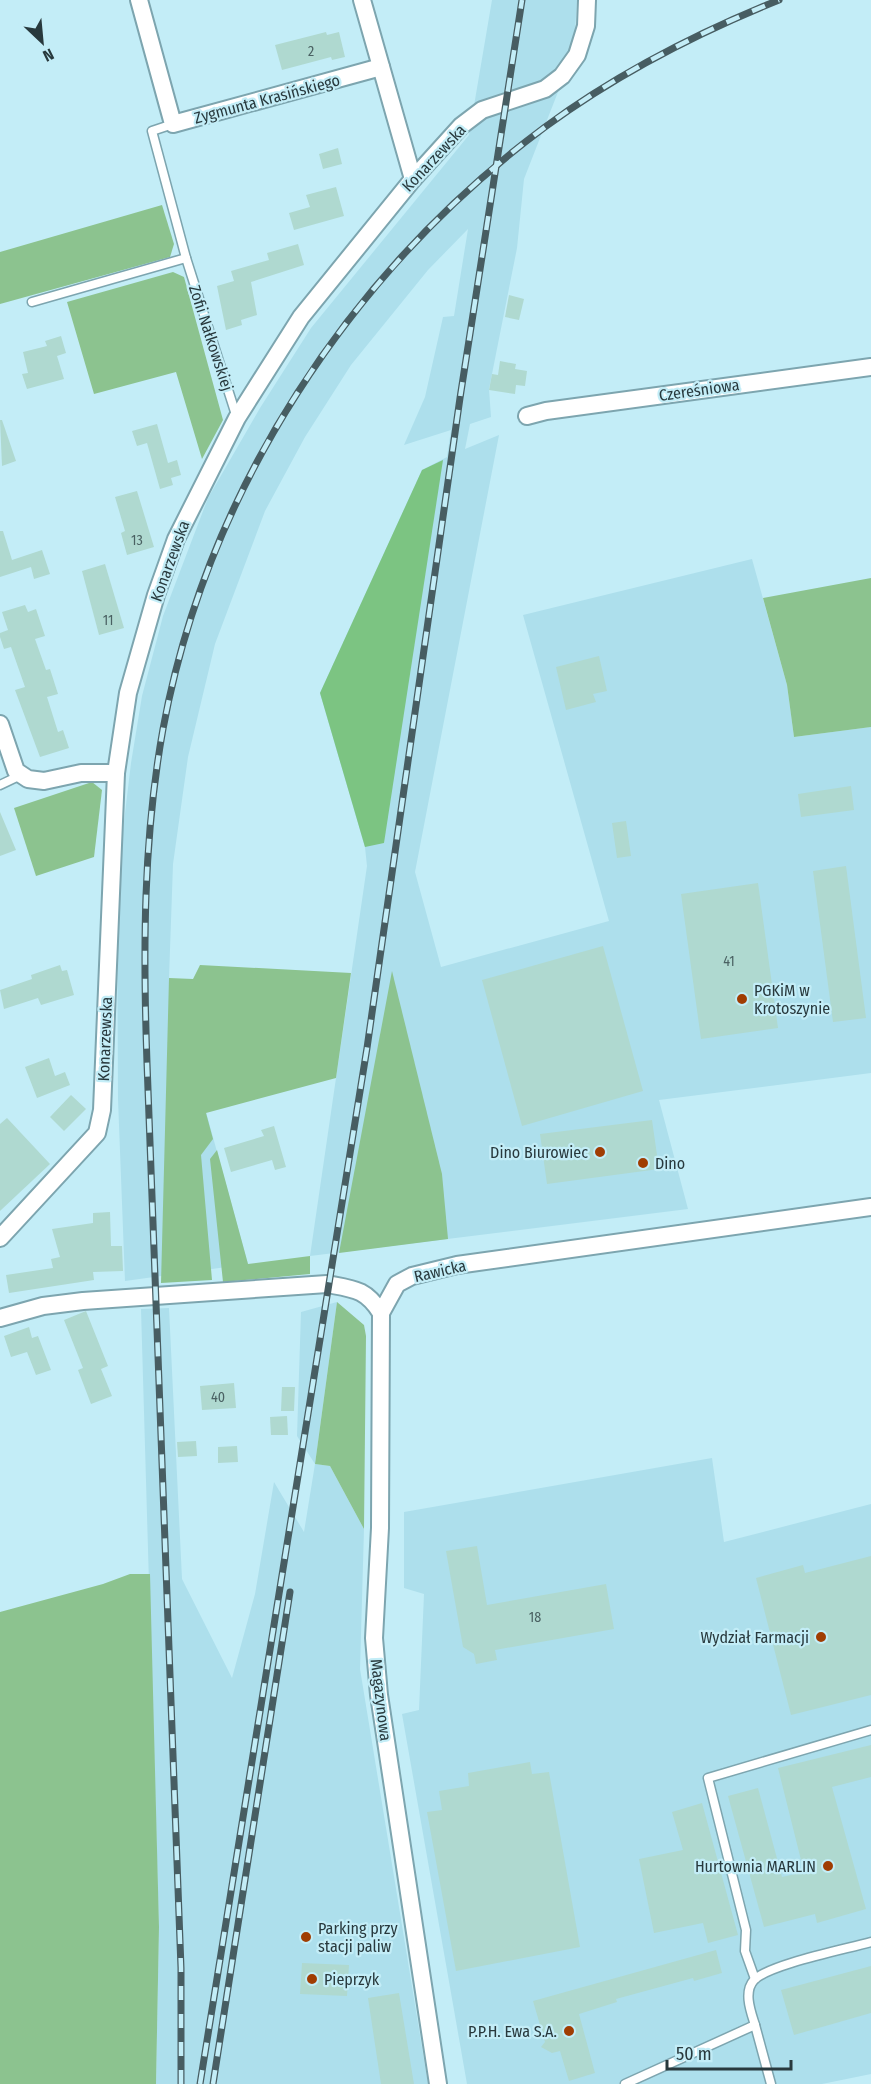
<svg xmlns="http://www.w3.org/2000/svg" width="871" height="2084" viewBox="0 0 871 2084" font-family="'Fira Sans Condensed',sans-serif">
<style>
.built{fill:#addfec}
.green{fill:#8cc38f}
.forest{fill:#7cc482}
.building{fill:#afd9d0}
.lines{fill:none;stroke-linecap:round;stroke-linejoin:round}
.lane-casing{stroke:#7da5af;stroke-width:11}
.street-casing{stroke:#7da5af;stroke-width:20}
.lane{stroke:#fff;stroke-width:8}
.street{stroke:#fff;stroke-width:16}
.rail-casing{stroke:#475d62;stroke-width:7}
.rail{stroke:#c3edf7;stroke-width:4.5;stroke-dasharray:14;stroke-linecap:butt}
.poi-dot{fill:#a03d02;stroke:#c3edf7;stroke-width:2}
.labels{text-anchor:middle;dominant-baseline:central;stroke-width:4.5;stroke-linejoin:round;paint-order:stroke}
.number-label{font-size:14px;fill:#4a6162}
.street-label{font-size:16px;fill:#28393d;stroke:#c3edf7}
.poi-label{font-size:16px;fill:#28393d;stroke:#c3edf7;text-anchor:start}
</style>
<rect width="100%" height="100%" fill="#c3edf7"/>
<!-- built -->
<g class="built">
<path d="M492,0h85l-2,32 -10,42 -41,105 -7,69 -28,141 2,28 -21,7 -5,25 34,-14 -84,437 26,95 168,-46 -86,-306 229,-56 35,126 7,52 77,-10v346l-212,27 29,109 -378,47 57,-390 -2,-19 -45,-154 102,-223 25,-13 4,-27 -47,15 21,-48 18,-80 11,-1 14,-87 -40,41 -77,95 -46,72 -40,74 -50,133 -27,113 -15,107 -4,114 79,286 -123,17 -7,-182 -1,-219 14,-117 11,-67 21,-80 45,-118 52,-90 51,-80 158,-193z"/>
<path d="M337,1302l-22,162 15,2 34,63 -4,140 68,415h-272l3,-157 -18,-618 28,-1 13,271 50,99 23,-84 19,-112 30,50 11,-68 -18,-28 4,-124z"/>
<path d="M712,1458l12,84 147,-38v570l-49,10h-355l-65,-370 17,-4 5,-116 -20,-6v-76z"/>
</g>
<!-- green -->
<g class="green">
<path d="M162,205l12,39 -4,13 -170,47v-52z"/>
<path d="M173,272l11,5 39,143 -21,39 -26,-87 -82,22 -27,-92z"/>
<path d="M871,578v149l-77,10 -7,-52 -24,-87z"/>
<path d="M92,782l10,8 -8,67 -58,19 -22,-68z"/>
<path d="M200,965l151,8 -15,105 -130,35 7,26 -12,16 11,125 -51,3 8,-305 24,1z"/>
<path d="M392,971l50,203 6,65 -109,14z"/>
<path d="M217,1150l31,114 62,-8v18l-87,8 -13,-123z"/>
<path d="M337,1302l27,23 2,11 -2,193 -34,-63 -15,-2z"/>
<path d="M130,1574h20l9,353 -3,157h-156v-472l103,-28z"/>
</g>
<!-- forest -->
<path class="forest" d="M443,460l-59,383 -19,4 -45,-154 102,-223z"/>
<!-- building -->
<g class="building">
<path d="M326,32l1,3 12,-3 6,25 -13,3 -1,-3 -49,13 -7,-25z"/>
<path d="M338,148l4,16 -19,5 -4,-15z"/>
<path d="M336,187l8,29 -50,14 -5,-17 21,-6 -4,-12z"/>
<path d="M298,244l6,21 -53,17 6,33 -16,5 1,5 -16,5 -9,-44 17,-5 -3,-10 38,-11 -2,-7z"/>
<path d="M509,295l15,4 -5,21 -14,-3z"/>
<path d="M61,336l5,17 -9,3 7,23 -37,10 -5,-15 6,-1 -5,-21 24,-6 -2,-5z"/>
<path d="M500,361l16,3 -1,5 12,2 -2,15 -9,-1 -1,9 -26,-4 3,-16 6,1z"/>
<path d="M0,420h2l14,41 -14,5z"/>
<path d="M157,424l11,39 9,-3 4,15 -10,3 2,7 -13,4 -13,-46 -10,3 -5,-15z"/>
<path d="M137,491l17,56 -27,8 -6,-22 4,-2 -10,-34z"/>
<path d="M0,531h3l9,29 30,-10 8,24 -16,5 -3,-12 -31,10z"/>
<path d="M105,564l19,64 -25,7 -17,-64z"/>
<path d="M25,605l3,7 8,-3 9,27 -10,3 11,31 4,-1 8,25 -11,3 11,35 5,-2 6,18 -29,9 -25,-67 10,-3 -14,-40 -7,2 -4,-12v-4l8,-3 -6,-18z"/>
<path d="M599,656l8,35 -14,3 3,8 -30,8 -10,-43z"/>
<path d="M851,786l3,24 -53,7 -3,-23z"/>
<path d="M0,812l16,38 -16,6z"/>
<path d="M626,821l5,35 -14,2 -5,-35z"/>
<path d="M846,866l20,152 -33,4 -20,-151z"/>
<path d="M758,883l20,145 -77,11 -20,-145z"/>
<path d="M603,946l40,145 -121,35 -40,-146z"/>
<path d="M60,965l2,6 5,-1 7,25 -33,10 -3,-7 -34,11 -4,-19 32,-11 -1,-4z"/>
<path d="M49,1058l6,18 10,-4 5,13 -33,13 -12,-31z"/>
<path d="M71,1095l15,14 -22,22 -14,-14z"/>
<path d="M7,1118l43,46 -50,47v-87z"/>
<path d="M652,1120l7,49 -112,15 -7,-50z"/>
<path d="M274,1126l12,41 -11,3 -3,-10 -41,12 -7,-24 40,-12 -3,-6z"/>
<path d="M110,1212l1,34h11l1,25 -30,1 1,8 -85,13 -3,-18 47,-7 -2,-9 9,-2 -8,-28 41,-6v-10z"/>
<path d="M86,1311l22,55 -7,3 11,27 -21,8 -13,-34 5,-2 -19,-48z"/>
<path d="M29,1327l3,11 6,-2 13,34 -15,5 -9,-23 -16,5 -7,-21z"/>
<path d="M234,1383l2,25 -34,2 -2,-24z"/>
<path d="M282,1387h13l-1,24h-13z"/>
<path d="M287,1416l1,19h-17l-1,-18z"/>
<path d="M196,1441l1,15 -19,1 -1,-15z"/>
<path d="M237,1446l1,16 -20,1v-16z"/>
<path d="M477,1546l10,59 119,-21 8,45 -119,21 2,10 -21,4 -2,-10 -11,-7 -17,-96z"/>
<path d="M871,1556v139l-80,20 -35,-137 47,-13 2,8z"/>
<path d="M871,1745v32l-39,10 34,122 -49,14 -2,-9 -51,13 -36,-131 30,-8 24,89 22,-5 -26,-104z"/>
<path d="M530,1762l2,12 17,-2 31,175 -124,24 -29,-159 15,-2 -3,-19 30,-5 -1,-13z"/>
<path d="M702,1803l36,132 -30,8 -5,-20 -49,10 -15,-74 44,-9 -11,-38z"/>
<path d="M716,1950l6,23 -28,8 -1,-3 -77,21 1,3 -38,12 16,59 -26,8 -9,-30 -8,2 -11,-6 4,-5 -12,-41z"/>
<path d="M302,1963l47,2 -2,31 -47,-2z"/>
<path d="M871,1966v47l-77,22 -13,-45z"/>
<path d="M399,1993l15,91h-33l-13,-86z"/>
</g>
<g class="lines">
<defs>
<g id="lane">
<path d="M173,124l-21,7 34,127 51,160"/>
<path d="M32,302l154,-44"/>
<path d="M0,785l21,-10"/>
<path d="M755,1979l-10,-28 1,-21 -38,-152 163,-48"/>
<path d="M755,2025l16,59"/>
<path d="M625,2084l130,-59c-4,-13 -12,-33 -1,-45 16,-16 93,-31 117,-38"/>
</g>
<g id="street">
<path d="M139,0l34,124 208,-57"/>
<path d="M362,0l51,179"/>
<path d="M527,416l19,-5 325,-44"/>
<path d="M0,724l16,47 12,8 16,2 37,-8h35"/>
<path d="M0,1238l97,-105 5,-23 14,-337 12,-80 28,-98 20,-56 61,-121 64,-101 112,-138 48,-53 21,-16 63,-21 17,-13 15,-21 9,-29 1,-26"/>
<path d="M0,1318l43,-12 40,-5 244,-17c27,5 39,5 54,29"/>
<path d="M438,2084l-59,-389 -5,-57 6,-110 1,-215 16,-29 15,-8 45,-11 414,-58"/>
</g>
</defs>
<!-- lane casing -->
<use href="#lane" class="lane-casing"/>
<!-- street casing -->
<use href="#street" class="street-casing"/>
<!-- lane -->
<use href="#lane" class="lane"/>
<!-- street -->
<use href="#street" class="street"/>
<defs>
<g id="rail">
<path d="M181,2084v-116l-34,-905c-4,-112 -4,-223 16,-334 44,-239 188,-458 382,-602 72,-53 152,-94 234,-127"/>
<path d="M200,2084l167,-1036 93,-650 62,-398"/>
<path d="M213,2084l77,-492"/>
</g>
</defs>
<!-- rail casing -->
<use href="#rail" class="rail-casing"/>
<!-- rail -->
<use href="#rail" class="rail"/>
</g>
<!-- markers -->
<g class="poi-dot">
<circle cx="742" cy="999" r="6"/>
<circle cx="600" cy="1152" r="6"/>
<circle cx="643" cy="1163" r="6"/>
<circle cx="821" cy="1637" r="6"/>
<circle cx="828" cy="1866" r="6"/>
<circle cx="306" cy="1937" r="6"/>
<circle cx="312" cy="1979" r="6"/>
<circle cx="569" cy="2031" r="6"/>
</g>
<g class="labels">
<!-- number labels -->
<g class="number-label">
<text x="311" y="51">2</text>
<text x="137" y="540">13</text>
<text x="108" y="620">11</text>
<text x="729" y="961">41</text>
<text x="218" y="1397">40</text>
<text x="535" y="1617">18</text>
</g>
<!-- street labels -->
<g class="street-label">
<text transform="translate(267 99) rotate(-15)">Zygmunta Krasińskiego</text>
<text transform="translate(434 158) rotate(-47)">Konarzewska</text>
<text transform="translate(211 338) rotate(72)">Zofii Nałkowskiej</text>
<text transform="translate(699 390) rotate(-8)">Czereśniowa</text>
<text transform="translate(170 561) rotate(-70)">Konarzewska</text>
<text transform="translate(105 1039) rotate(-88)">Konarzewska</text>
<text transform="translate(440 1271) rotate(-13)">Rawicka</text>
<text transform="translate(381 1700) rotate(83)">Magazynowa</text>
</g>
<!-- poi labels -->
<g class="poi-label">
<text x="754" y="990">PGKiM w<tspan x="754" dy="18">Krotoszynie</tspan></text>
<text x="588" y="1152" text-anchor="end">Dino Biurowiec</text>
<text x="655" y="1163">Dino</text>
<text x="809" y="1637" text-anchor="end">Wydział Farmacji</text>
<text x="816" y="1866" text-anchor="end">Hurtownia MARLIN</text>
<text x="318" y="1928">Parking przy<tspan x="318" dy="18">stacji paliw</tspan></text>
<text x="324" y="1979">Pieprzyk</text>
<text x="557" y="2031" text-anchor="end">P.P.H. Ewa S.A.</text>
</g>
</g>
<!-- north arrow -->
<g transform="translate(42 42) rotate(154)" stroke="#c3edf7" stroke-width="4.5" paint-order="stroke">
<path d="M0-4.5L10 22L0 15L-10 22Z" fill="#28393d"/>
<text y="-9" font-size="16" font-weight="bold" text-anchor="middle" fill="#28393d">N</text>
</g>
<!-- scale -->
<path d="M667 2060v9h124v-9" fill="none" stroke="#28393d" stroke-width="3"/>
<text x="676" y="2060" font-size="18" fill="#28393d" stroke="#c3edf7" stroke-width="4.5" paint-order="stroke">50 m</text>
</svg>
